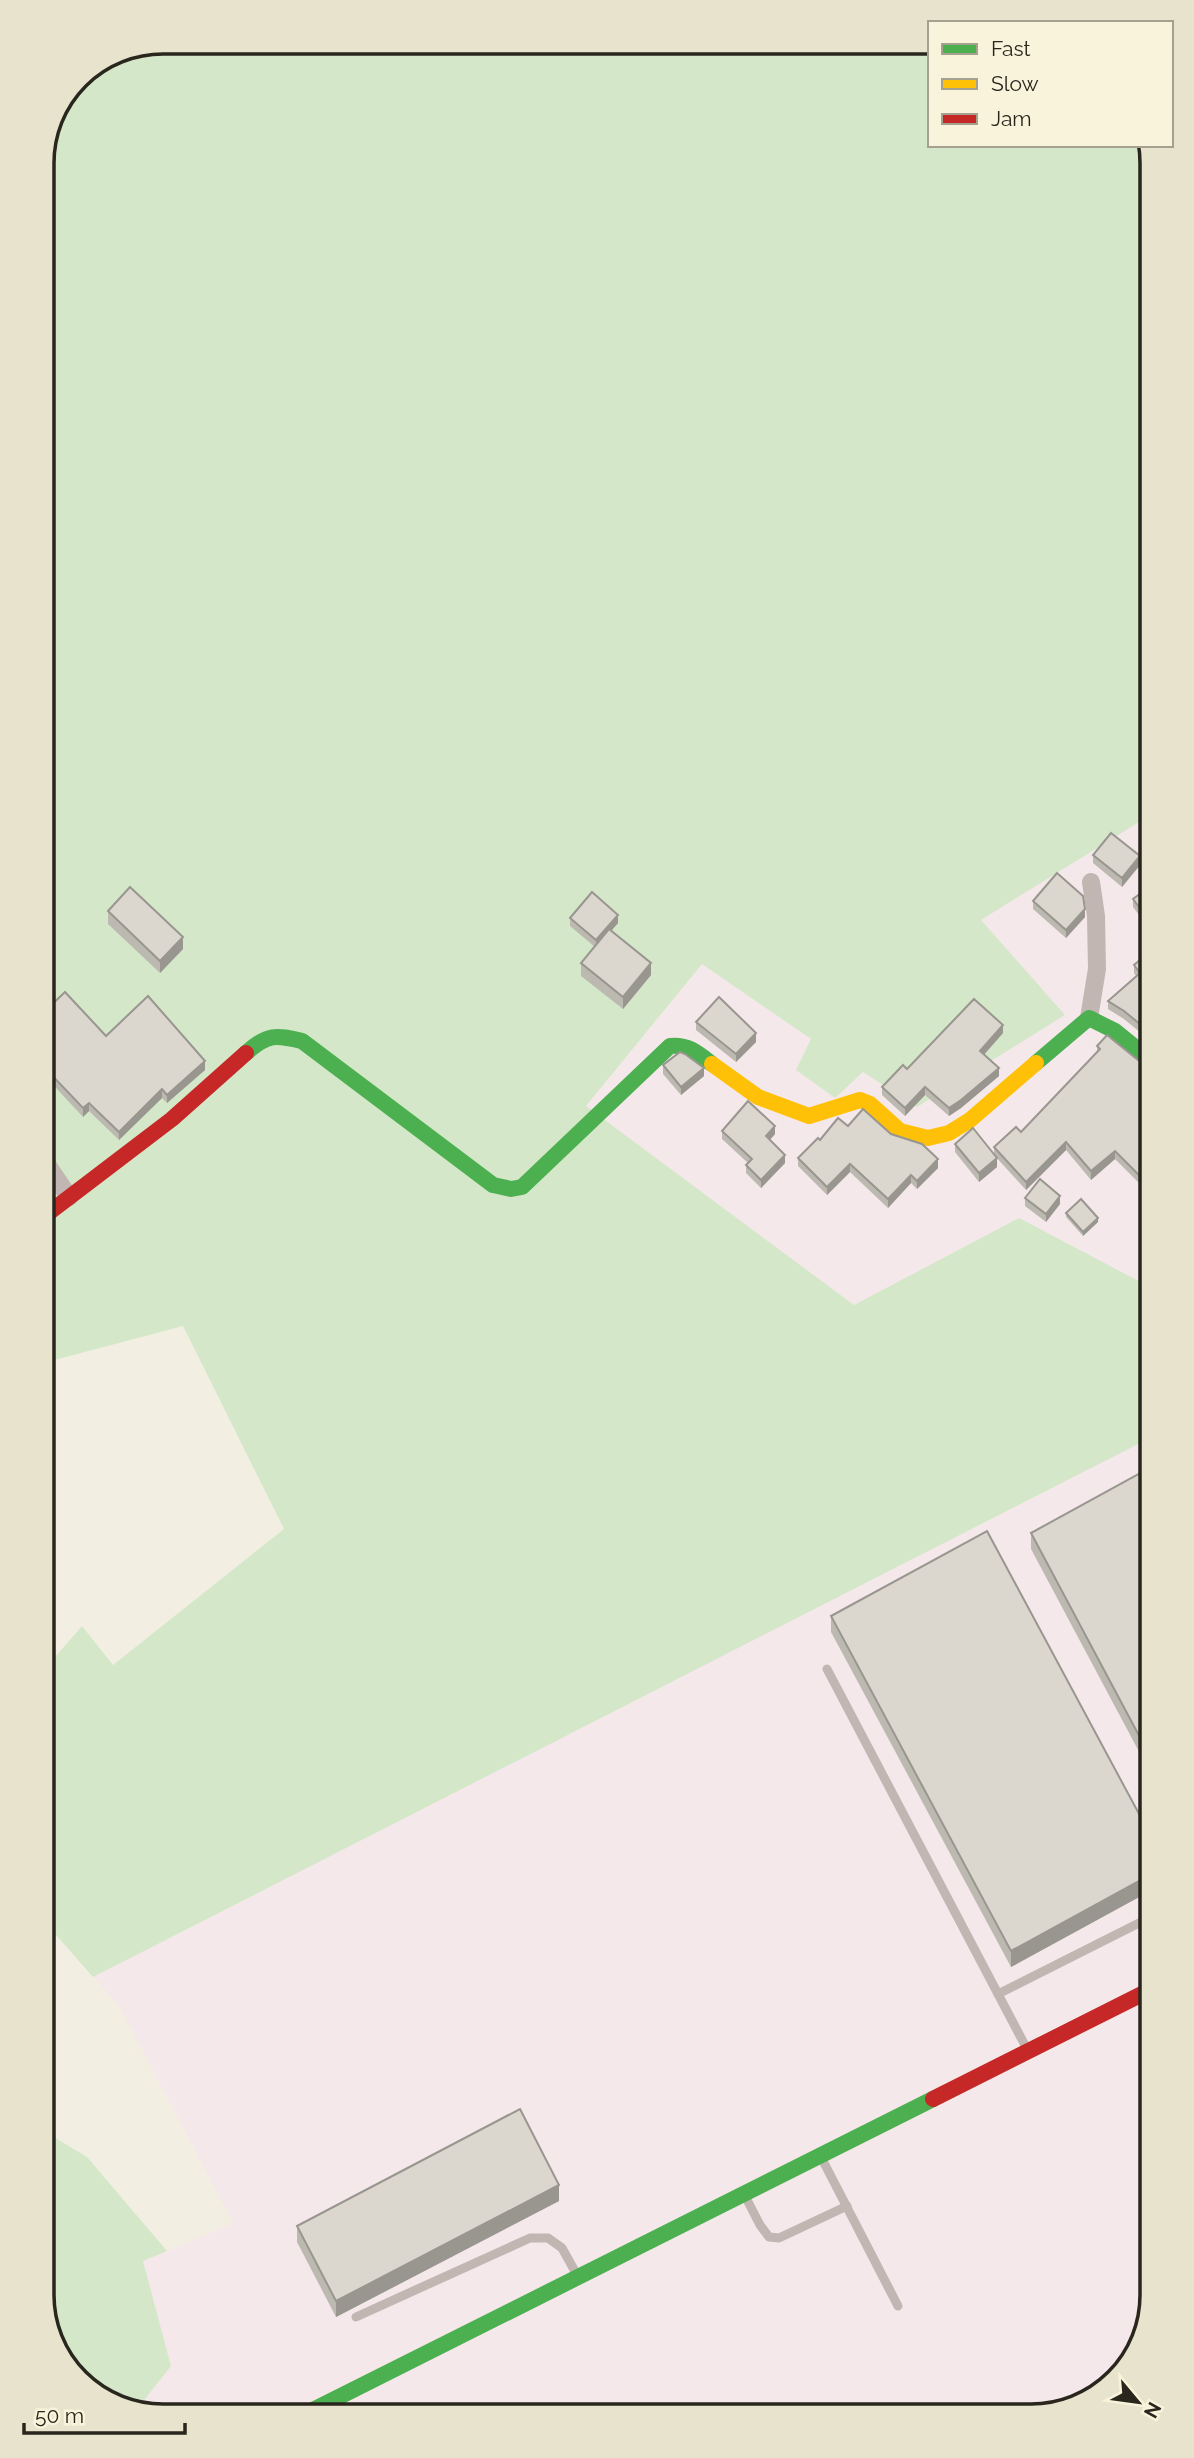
<svg xmlns="http://www.w3.org/2000/svg" width="1194" height="2458" viewBox="0 0 1194 2458" font-family="Raleway,sans-serif">
<style>
.industrial{fill:#f5e8ea}
.green{fill:#d4e8c9}
.lines{fill:none;stroke-linecap:round;stroke-linejoin:round}
.lane{stroke:#c2b6b2;stroke-width:9}
.street{stroke:#c2b6b2;stroke-width:18}
.fast{stroke:#4caf50;stroke-width:16}
.slow{stroke:#ffc107;stroke-width:16}
.jam{stroke:#c62828;stroke-width:16}
.wall{fill:#bcb9b1}
.shaded-wall{fill:#999690}
.building{fill:#dbd7ce;stroke:#999690;stroke-width:2}
.rim{fill:none;stroke:#28261d;stroke-width:3.5}
</style>
<rect width="100%" height="100%" fill="#f2efe2"/>
<!-- industrial -->
<path class="industrial" d="M930,43v102h219l3,18v2133l-21,67 -54,44 -922,9 -18,-7 34,-43 -28,-105 90,-38 -114,-217 -77,-87 453,-556 -453,-1208 36,-78 39,-26z"/>
<!-- green -->
<g class="green">
<path d="M930,43v102h219l3,18v651l-171,106 84,95 -148,92 -54,-35 -28,26 -39,-28 15,-31 -109,-75 -116,142 268,199 165,-87 133,70v149l-1059,540 -51,-58v-247l40,-46 31,39 171,-136 -101,-203 -132,35 -9,-9v-1197l36,-78 39,-26z"/>
<path d="M42,2130l45,27 80,94 -24,10 28,105 -34,43 -42,-14 -44,-54 -9,-46z"/>
</g>
<g class="lines">
<!-- lane -->
<g class="lane">
<path d="M827,1669l201,382"/>
<path d="M998,1994l145,-73h9"/>
<path d="M821,2157l77,149"/>
<path d="M744,2194l16,31 9,12 10,1 68,-32"/>
<path d="M356,2317l174,-79h18l14,10 15,27"/>
</g>
<!-- street -->
<g class="street">
<path d="M1089,1018l8,-49 -1,-53 -5,-34"/>
<path d="M42,1157l27,40"/>
</g>
<!-- fast -->
<g class="fast">
<path d="M246,1053c22,-20 30,-18 56,-12l191,144 18,4 11,-2 148,-141c18,-2 28,7 42,18"/>
<path d="M1036,1063l53,-45 26,13 37,30"/>
<path d="M305,2414l628,-315"/>
</g>
<!-- slow -->
<path class="slow" d="M712,1064l46,33 51,19 51,-16 10,4 30,27 28,7 21,-5 21,-13 66,-57"/>
<!-- jam -->
<g class="jam">
<path d="M42,1218l130,-99 74,-66"/>
<path d="M933,2099l219,-110"/>
</g>
</g>
<!-- wall -->
<g class="wall">
<path d="M1093,855l47,10 -18,22 -29,-24z"/>
<path d="M1152,885v47l-19,-25v-8z"/>
<path d="M1033,901l52,16 -19,21 -33,-29z"/>
<path d="M108,911l75,38 -23,24 -52,-49z"/>
<path d="M570,918l48,5 -7,8 40,44 -28,34 -42,-33v-13l14,-16 -25,-21z"/>
<path d="M1152,950v92l-28,-23 -16,-10v-8l28,-25 -2,-3v-8z"/>
<path d="M42,1014l64,22 99,34 -38,33 -5,-5 -43,42 -30,-29 -6,6 -38,-41 -3,3z"/>
<path d="M696,1022l60,20 -20,20 -40,-32z"/>
<path d="M1003,1033l-19,22 15,21 -38,32 -12,8 -24,-21 -20,21 -23,-21v-8l25,-18z"/>
<path d="M1097,1046l46,18 9,2 -7,123 -30,-30 -24,21 -25,-30 -40,40 -31,-34 2,11 -18,15 -24,-30v-8l39,11v-8l27,-15 76,-79z"/>
<path d="M663,1065l41,11 -23,19 -18,-21z"/>
<path d="M848,1126l43,8 47,34 -21,21 -6,-6 -23,25 -38,-36 -23,23 -29,-29v-8l22,-18z"/>
<path d="M722,1131l53,3 -5,6 15,23 -24,25 -15,-15v-8l2,-2 -26,-24z"/>
<path d="M1025,1198l35,6 -14,18 -21,-16z"/>
<path d="M1066,1213l32,9 -15,14 -17,-19z"/>
<path d="M1152,1491v285l-121,-227v-16z"/>
<path d="M831,1616l321,222v52l-141,77 -180,-335z"/>
<path d="M559,2201l-223,116 -39,-75v-16z"/>
</g>
<!-- shaded-wall -->
<g class="shaded-wall">
<path d="M1140,856v9l-18,22v-9z"/>
<path d="M1085,909v8l-19,21v-8z"/>
<path d="M618,915v8l-22,25v-8z"/>
<path d="M183,937v12l-23,24v-12z"/>
<path d="M651,963v12l-28,34v-12z"/>
<path d="M1003,1025v8l-23,26v-8z"/>
<path d="M756,1033v9l-20,20v-8z"/>
<path d="M205,1061v9l-38,33v-8z"/>
<path d="M45,1068v8l-3,3v-8z"/>
<path d="M704,1068v8l-23,19v-8z"/>
<path d="M999,1068v8l-38,32 -12,8v-8z"/>
<path d="M925,1087v8l-20,21v-8z"/>
<path d="M162,1089v9l-43,42v-8z"/>
<path d="M89,1103v8l-6,6v-9z"/>
<path d="M775,1126v8l-9,10v-8z"/>
<path d="M1066,1142v8l-40,40v-8z"/>
<path d="M1115,1151v8l-24,21v-9z"/>
<path d="M785,1155v8l-24,25v-8z"/>
<path d="M997,1158v9l-18,15v-9z"/>
<path d="M938,1159v9l-21,21v-8z"/>
<path d="M850,1164v8l-23,23v-8z"/>
<path d="M1152,1174v8l-7,7v-8z"/>
<path d="M911,1175v8l-23,25v-9z"/>
<path d="M1060,1196v8l-14,18v-8z"/>
<path d="M1098,1218v4l-15,14v-4z"/>
<path d="M1152,1874v16l-141,77v-16z"/>
<path d="M559,2185v16l-223,116v-16z"/>
</g>
<!-- building -->
<g class="building">
<path d="M1111,833l29,23 -18,22 -29,-23z"/>
<path d="M1057,873l26,23 2,13 -19,21 -33,-29z"/>
<path d="M1152,885v39l-19,-25z"/>
<path d="M130,887l53,50 -23,24 -52,-50z"/>
<path d="M592,892l26,23 -22,25 -26,-22z"/>
<path d="M609,929l42,34 -28,34 -42,-34z"/>
<path d="M1152,950v84l-28,-23 -16,-10 32,-28 -6,-8z"/>
<path d="M65,992l41,44 42,-40 57,65 -38,34 -5,-6 -43,43 -30,-29 -6,5 -38,-40 -3,2v-56z"/>
<path d="M719,997l37,36 -20,21 -40,-32z"/>
<path d="M974,999l29,26 -23,26 19,17 -38,32 -12,8 -24,-21 -20,21 -23,-21 21,-22 4,4z"/>
<path d="M1107,1035l36,29 9,2v108l-7,7 -30,-30 -24,20 -25,-29 -40,40 -32,-35 22,-20 5,5 79,-83 -3,-3z"/>
<path d="M680,1052l5,2 19,14 -23,19 -18,-22z"/>
<path d="M748,1101l27,25 -9,10 19,19 -24,25 -15,-15 6,-6 -30,-28z"/>
<path d="M863,1109l28,25 31,10 16,15 -21,22 -6,-6 -23,24 -38,-35 -23,23 -29,-29 20,-20 2,2 18,-22 10,8z"/>
<path d="M973,1128l24,30 -18,15 -24,-29z"/>
<path d="M1040,1179l20,17 -14,18 -21,-16z"/>
<path d="M1081,1199l17,19 -15,14 -17,-19z"/>
<path d="M1142,1472l10,19v269l-121,-227z"/>
<path d="M987,1531l165,307v36l-141,77 -180,-335z"/>
<path d="M520,2109l39,76 -223,116 -39,-75z"/>
</g>
<!-- crop -->
<path d="M0 0H1194V2458H0ZM163 54H1031A109 109 0 0 1 1140 163V2295A109 109 0 0 1 1031 2404H163A109 109 0 0 1 54 2295V163A109 109 0 0 1 163 54Z" fill="#e8e3cc" fill-rule="evenodd"/>
<path class="rim" d="M163 54H1031A109 109 0 0 1 1140 163V2295A109 109 0 0 1 1031 2404H163A109 109 0 0 1 54 2295V163A109 109 0 0 1 163 54Z"/>
<!-- legend -->
<rect x="928" y="21" width="245" height="126" fill="#f9f3db" stroke="#a5a18f" stroke-width="2"/>
<rect x="942" y="44" width="35" height="10" fill="#4caf50" stroke="#a5a18f" stroke-width="2"/>
<text x="991" y="56" font-size="21" fill="#28261d">Fast</text>
<rect x="942" y="79" width="35" height="10" fill="#ffc107" stroke="#a5a18f" stroke-width="2"/>
<text x="991" y="91" font-size="21" fill="#28261d">Slow</text>
<rect x="942" y="114" width="35" height="10" fill="#c62828" stroke="#a5a18f" stroke-width="2"/>
<text x="991" y="126" font-size="21" fill="#28261d">Jam</text>
<!-- north arrow -->
<g transform="translate(1138 2402) rotate(119)" stroke="#f9f3db" stroke-width="5" paint-order="stroke">
<path d="M0-5L12 26L0 18L-12 26Z" fill="#28261d"/>
<text y="-10" font-size="19" font-weight="bold" text-anchor="middle" fill="#28261d">N</text>
</g>
<!-- scale -->
<path d="M24 2423v10h161v-10" fill="none" stroke="#28261d" stroke-width="3.5"/>
<text x="35" y="2423" font-size="21" fill="#28261d" stroke="#f9f3db" stroke-width="5" paint-order="stroke">50 m</text>
</svg>
